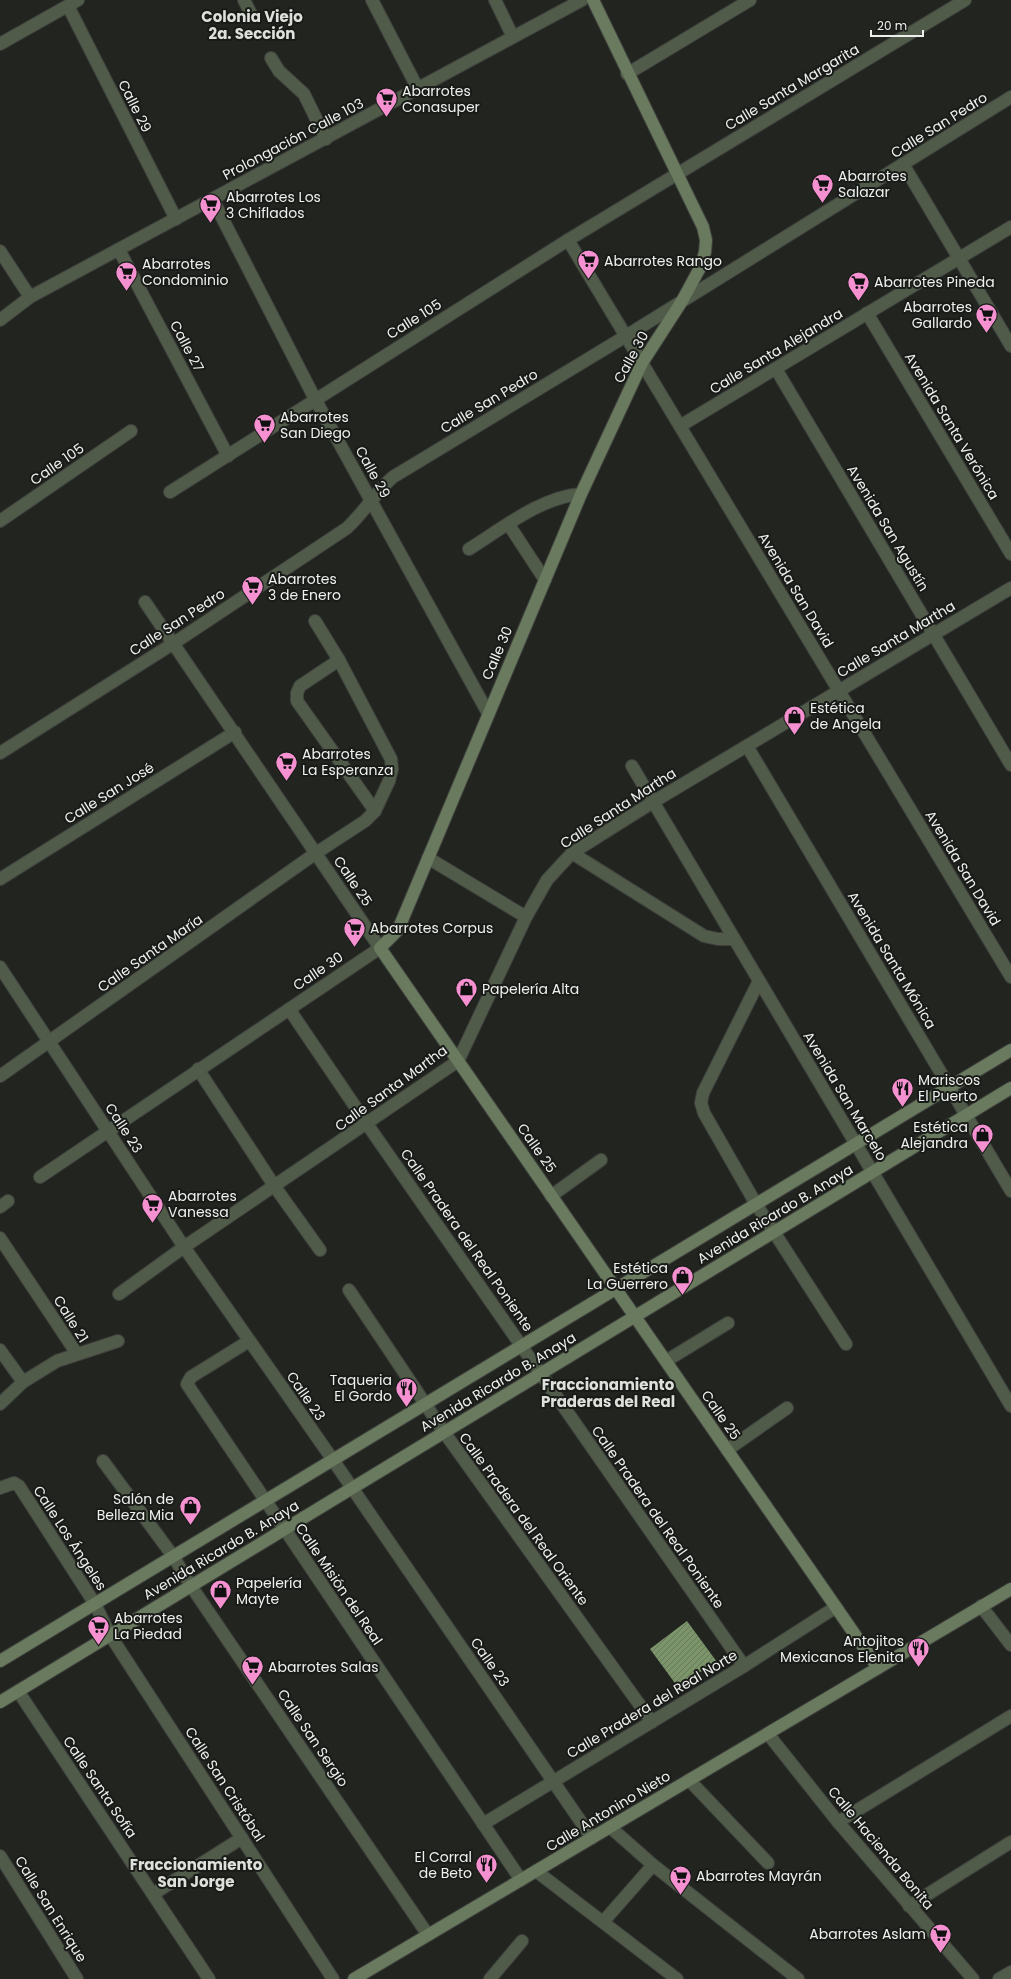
<svg xmlns="http://www.w3.org/2000/svg" width="1011" height="1979" viewBox="0 0 1011 1979" font-family="Poppins,sans-serif">
<style>
.building{fill:url(#building-hatch)}
.lines{fill:none;stroke-linecap:round;stroke-linejoin:round}
.street-casing{stroke:#3f413d;stroke-width:14}
.secondary-casing{stroke:#3f413d;stroke-width:14}
.street{stroke:#505b4a;stroke-width:12}
.secondary{stroke:#697a5e;stroke-width:12}
.labels{text-anchor:middle;dominant-baseline:central;stroke-width:4;stroke-linejoin:round;paint-order:stroke}
.street-label{font-size:14px;fill:#eef0ed;stroke:#181b17}
.poi-label{font-size:14px;fill:#eef0ed;stroke:#181b17;text-anchor:start}
.neighbourhood-label{font-size:15px;font-weight:bold;fill:#dde0db;stroke:#181b17}
</style>
<defs>
<pattern id="building-hatch" width="6" height="6" patternUnits="userSpaceOnUse"><rect width="6" height="6" fill="#7b946a"/><path d="M-1 1l2-2M0 6l6-6M5 7l2-2" fill="none" stroke="#69795e"/></pattern>
</defs>
<rect width="100%" height="100%" fill="#222420"/>
<!-- building -->
<path class="building" d="M687,1621l30,41 -40,24 -27,-37z"/>
<g class="lines">
<defs>
<g id="street">
<path d="M244,0l8,16"/>
<path d="M372,0l46,89"/>
<path d="M495,0l18,37"/>
<path d="M68,6l108,213"/>
<path d="M0,44l78,-44"/>
<path d="M271,58l8,13 25,23 22,45"/>
<path d="M627,74l123,-74"/>
<path d="M903,164l108,182"/>
<path d="M213,200l102,199 173,314"/>
<path d="M568,240l443,737"/>
<path d="M119,250l109,206"/>
<path d="M0,251l30,46"/>
<path d="M867,313l144,241"/>
<path d="M0,320l30,-23 552,-297"/>
<path d="M776,369l235,396"/>
<path d="M680,426l331,-199"/>
<path d="M170,492l398,-252 397,-240"/>
<path d="M0,521l131,-90"/>
<path d="M509,525l36,55"/>
<path d="M469,549c34,-21 72,-52 112,-55"/>
<path d="M339,660l-39,26 -3,7v8l78,110"/>
<path d="M747,746l264,445"/>
<path d="M0,753l174,-110 173,-115c17,-16 29,-36 46,-51l233,-141 385,-239"/>
<path d="M632,766l379,640"/>
<path d="M572,853l132,83 14,3h15"/>
<path d="M428,858l98,59"/>
<path d="M0,879l235,-147"/>
<path d="M0,967l184,280 149,213 259,378"/>
<path d="M759,981l-56,112 -2,10 3,10 52,91 90,140"/>
<path d="M289,1009l78,115 377,542"/>
<path d="M198,1069l77,118 45,63"/>
<path d="M0,1076l316,-223 49,-32 10,-10 14,-30 3,-12 -1,-10 -52,-99 -24,-39"/>
<path d="M40,1177l340,-229 -235,-346"/>
<path d="M551,1196l50,-36"/>
<path d="M0,1207l8,-6"/>
<path d="M0,1238l77,116"/>
<path d="M349,1290l95,142 208,290"/>
<path d="M119,1294l65,-47 274,-186 68,-144 21,-37 25,-27 81,-51 358,-214"/>
<path d="M249,1341l-58,36 -4,7 334,496"/>
<path d="M0,1350l23,32"/>
<path d="M666,1361l62,-38"/>
<path d="M0,1404l23,-22 34,-21 61,-20"/>
<path d="M727,1450l60,-42"/>
<path d="M103,1461l70,95 18,30 237,349"/>
<path d="M0,1488l14,-5 5,3 76,118 15,31 223,344"/>
<path d="M981,1606l30,39"/>
<path d="M18,1691l191,288"/>
<path d="M768,1734l70,88 135,157"/>
<path d="M689,1780l79,83"/>
<path d="M838,1822l173,-106"/>
<path d="M483,1824l261,-158 92,-59"/>
<path d="M610,1827l43,38 145,114"/>
<path d="M0,1856l77,123"/>
<path d="M536,1871l141,108"/>
<path d="M153,1894l89,-56"/>
<path d="M909,1906l102,-64"/>
<path d="M603,1922l50,-57"/>
<path d="M490,1979l32,-38"/>
<path d="M999,1979l12,-7"/>
</g>
<g id="secondary">
<path d="M593,0l110,227 3,13 -1,12 -4,14 -19,35 -40,62 -61,131 -183,436 -18,18 498,720"/>
<path d="M0,1661l1011,-611"/>
<path d="M0,1702l1011,-614"/>
<path d="M354,1979l657,-390"/>
</g>
</defs>
<!-- street casing -->
<use href="#street" class="street-casing"/>
<!-- secondary casing -->
<use href="#secondary" class="secondary-casing"/>
<!-- street -->
<use href="#street" class="street"/>
<!-- secondary -->
<use href="#secondary" class="secondary"/>
</g>
<!-- icons -->
<defs>
<symbol id="supermarket-pin" viewBox="-11 -11 22 30"><path d="M0 17L-7.5 6A9.5 9.5 0 1 1 7.5 6Z" fill="#f590d1" stroke="#181b17"/><path d="M-6-5.5h2.5l.6 2H6L4.5 2H-2.5L-4.4-4H-6ZM-1.5 3.2a1.3 1.3 0 1 0 .1 0ZM3 3.2a1.3 1.3 0 1 0 .1 0Z" fill="#111"/></symbol>
<symbol id="shop-pin" viewBox="-11 -11 22 30"><path d="M0 17L-7.5 6A9.5 9.5 0 1 1 7.5 6Z" fill="#f590d1" stroke="#181b17"/><path d="M-5-2.5h2.3a2.7 3.5 0 0 1 5.4 0H5L5.5 6h-11ZM-1.5-2.5h3a1.5 2.3 0 0 0-3 0Z" fill="#111"/></symbol>
<symbol id="restaurant-pin" viewBox="-11 -11 22 30"><path d="M0 17L-7.5 6A9.5 9.5 0 1 1 7.5 6Z" fill="#f590d1" stroke="#181b17"/><path d="M-5-6h1v4h1v-4h1v4h1v-4h1v5L-1.5 .5V6h-2V.5L-5-1ZM5-6V6H3V1.5H1.5Q1.5-4 5-6Z" fill="#111"/></symbol>
</defs>
<g fill-rule="evenodd">
<use href="#supermarket-pin" x="374" y="86" width="25" height="34"/>
<use href="#supermarket-pin" x="810" y="172" width="25" height="34"/>
<use href="#supermarket-pin" x="198" y="192" width="25" height="34"/>
<use href="#supermarket-pin" x="576" y="248" width="25" height="34"/>
<use href="#supermarket-pin" x="114" y="260" width="25" height="34"/>
<use href="#supermarket-pin" x="846" y="270" width="25" height="34"/>
<use href="#supermarket-pin" x="974" y="302" width="25" height="34"/>
<use href="#supermarket-pin" x="252" y="412" width="25" height="34"/>
<use href="#supermarket-pin" x="240" y="574" width="25" height="34"/>
<use href="#shop-pin" x="782" y="704" width="25" height="34"/>
<use href="#supermarket-pin" x="274" y="750" width="25" height="34"/>
<use href="#supermarket-pin" x="342" y="916" width="25" height="34"/>
<use href="#shop-pin" x="454" y="976" width="25" height="34"/>
<use href="#restaurant-pin" x="890" y="1076" width="25" height="34"/>
<use href="#shop-pin" x="970" y="1122" width="25" height="34"/>
<use href="#supermarket-pin" x="140" y="1192" width="25" height="34"/>
<use href="#shop-pin" x="670" y="1264" width="25" height="34"/>
<use href="#restaurant-pin" x="394" y="1376" width="25" height="34"/>
<use href="#shop-pin" x="178" y="1494" width="25" height="34"/>
<use href="#shop-pin" x="208" y="1578" width="25" height="34"/>
<use href="#supermarket-pin" x="86" y="1614" width="25" height="34"/>
<use href="#restaurant-pin" x="906" y="1636" width="25" height="34"/>
<use href="#supermarket-pin" x="240" y="1654" width="25" height="34"/>
<use href="#restaurant-pin" x="474" y="1852" width="25" height="34"/>
<use href="#supermarket-pin" x="668" y="1864" width="25" height="34"/>
<use href="#supermarket-pin" x="928" y="1922" width="25" height="34"/>
</g>
<g class="labels">
<!-- street labels -->
<g class="street-label">
<text transform="translate(792 87) rotate(-31)">Calle Santa Margarita</text>
<text transform="translate(135 106) rotate(63)">Calle 29</text>
<text transform="translate(939 125) rotate(-32)">Calle San Pedro</text>
<text transform="translate(293 139) rotate(-28)">Prolongación Calle 103</text>
<text transform="translate(414 319) rotate(-32)">Calle 105</text>
<text transform="translate(187 346) rotate(62)">Calle 27</text>
<text transform="translate(776 351) rotate(-31)">Calle Santa Alejandra</text>
<text transform="translate(631 357) rotate(-61)">Calle 30</text>
<text transform="translate(489 401) rotate(-31)">Calle San Pedro</text>
<text transform="translate(952 426) rotate(59)">Avenida Santa Verónica</text>
<text transform="translate(57 464) rotate(-35)">Calle 105</text>
<text transform="translate(373 472) rotate(61)">Calle 29</text>
<text transform="translate(888 528) rotate(59)">Avenida San Agustín</text>
<text transform="translate(796 590) rotate(59)">Avenida San David</text>
<text transform="translate(177 622) rotate(-33)">Calle San Pedro</text>
<text transform="translate(896 639) rotate(-31)">Calle Santa Martha</text>
<text transform="translate(497 653) rotate(-67)">Calle 30</text>
<text transform="translate(109 793) rotate(-32)">Calle San José</text>
<text transform="translate(618 808) rotate(-33)">Calle Santa Martha</text>
<text transform="translate(963 868) rotate(59)">Avenida San David</text>
<text transform="translate(353 881) rotate(56)">Calle 25</text>
<text transform="translate(150 953) rotate(-35)">Calle Santa María</text>
<text transform="translate(892 960) rotate(59)">Avenida Santa Mónica</text>
<text transform="translate(318 971) rotate(-34)">Calle 30</text>
<text transform="translate(391 1088) rotate(-36)">Calle Santa Martha</text>
<text transform="translate(845 1096) rotate(59)">Avenida San Marcelo</text>
<text transform="translate(124 1128) rotate(57)">Calle 23</text>
<text transform="translate(537 1148) rotate(55)">Calle 25</text>
<text transform="translate(775 1214) rotate(-31)">Avenida Ricardo B. Anaya</text>
<text transform="translate(467 1240) rotate(55)">Calle Pradera del Real Poniente</text>
<text transform="translate(71 1319) rotate(58)">Calle 21</text>
<text transform="translate(498 1382) rotate(-31)">Avenida Ricardo B. Anaya</text>
<text transform="translate(306 1396) rotate(55)">Calle 23</text>
<text transform="translate(721 1415) rotate(55)">Calle 25</text>
<text transform="translate(658 1517) rotate(55)">Calle Pradera del Real Poniente</text>
<text transform="translate(524 1519) rotate(54)">Calle Pradera del Real Oriente</text>
<text transform="translate(70 1538) rotate(57)">Calle Los Ángeles</text>
<text transform="translate(221 1550) rotate(-31)">Avenida Ricardo B. Anaya</text>
<text transform="translate(339 1584) rotate(56)">Calle Misión del Real</text>
<text transform="translate(490 1662) rotate(55)">Calle 23</text>
<text transform="translate(652 1704) rotate(-31)">Calle Pradera del Real Norte</text>
<text transform="translate(313 1738) rotate(56)">Calle San Sergio</text>
<text transform="translate(225 1784) rotate(57)">Calle San Cristóbal</text>
<text transform="translate(100 1787) rotate(56)">Calle Santa Sofía</text>
<text transform="translate(608 1811) rotate(-31)">Calle Antonino Nieto</text>
<text transform="translate(881 1848) rotate(50)">Calle Hacienda Bonita</text>
<text transform="translate(51 1909) rotate(58)">Calle San Enrique</text>
</g>
<!-- poi labels -->
<g class="poi-label">
<text x="402" y="91">Abarrotes<tspan x="402" dy="16">Conasuper</tspan></text>
<text x="838" y="176">Abarrotes<tspan x="838" dy="16">Salazar</tspan></text>
<text x="226" y="197">Abarrotes Los<tspan x="226" dy="16">3 Chiflados</tspan></text>
<text x="604" y="261">Abarrotes Rango</text>
<text x="142" y="264">Abarrotes<tspan x="142" dy="16">Condominio</tspan></text>
<text x="874" y="282">Abarrotes Pineda</text>
<text x="972" y="307" text-anchor="end">Abarrotes<tspan x="972" dy="16">Gallardo</tspan></text>
<text x="280" y="417">Abarrotes<tspan x="280" dy="16">San Diego</tspan></text>
<text x="268" y="579">Abarrotes<tspan x="268" dy="16">3 de Enero</tspan></text>
<text x="810" y="708">Estética<tspan x="810" dy="16">de Angela</tspan></text>
<text x="302" y="754">Abarrotes<tspan x="302" dy="16">La Esperanza</tspan></text>
<text x="370" y="928">Abarrotes Corpus</text>
<text x="482" y="989">Papelería Alta</text>
<text x="918" y="1080">Mariscos<tspan x="918" dy="16">El Puerto</tspan></text>
<text x="968" y="1127" text-anchor="end">Estética<tspan x="968" dy="16">Alejandra</tspan></text>
<text x="168" y="1196">Abarrotes<tspan x="168" dy="16">Vanessa</tspan></text>
<text x="668" y="1268" text-anchor="end">Estética<tspan x="668" dy="16">La Guerrero</tspan></text>
<text x="392" y="1380" text-anchor="end">Taqueria<tspan x="392" dy="16">El Gordo</tspan></text>
<text x="174" y="1499" text-anchor="end">Salón de<tspan x="174" dy="16">Belleza Mia</tspan></text>
<text x="236" y="1583">Papelería<tspan x="236" dy="16">Mayte</tspan></text>
<text x="114" y="1618">Abarrotes<tspan x="114" dy="16">La Piedad</tspan></text>
<text x="904" y="1641" text-anchor="end">Antojitos<tspan x="904" dy="16">Mexicanos Elenita</tspan></text>
<text x="268" y="1667">Abarrotes Salas</text>
<text x="472" y="1857" text-anchor="end">El Corral<tspan x="472" dy="16">de Beto</tspan></text>
<text x="696" y="1876">Abarrotes Mayrán</text>
<text x="926" y="1934" text-anchor="end">Abarrotes Aslam</text>
</g>
<!-- neighbourhood labels -->
<g class="neighbourhood-label">
<text x="252" y="16">Colonia Viejo<tspan x="252" dy="17">2a. Sección</tspan></text>
<text x="608" y="1384">Fraccionamiento<tspan x="608" dy="17">Praderas del Real</tspan></text>
<text x="196" y="1864">Fraccionamiento<tspan x="196" dy="17">San Jorge</tspan></text>
</g>
</g>
<!-- scale -->
<path d="M871 30v6h52v-6" fill="none" stroke="#eef0ed" stroke-width="2"/>
<text x="877" y="30" font-size="12" fill="#eef0ed" stroke="#181b17" stroke-width="3" paint-order="stroke">20 m</text>
</svg>
